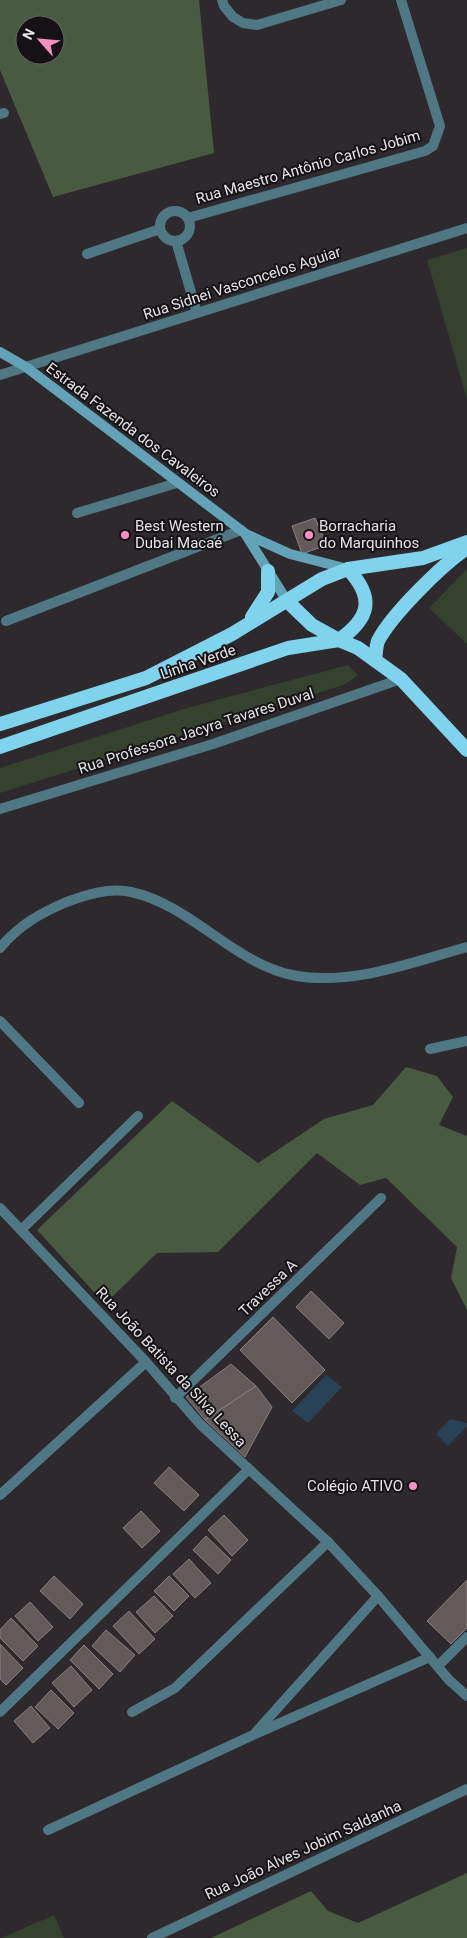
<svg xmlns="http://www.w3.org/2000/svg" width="467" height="1938" viewBox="0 0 467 1938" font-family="Roboto,sans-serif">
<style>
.green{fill:#34422e}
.forest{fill:#485a40;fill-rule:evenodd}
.water{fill:#284357}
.building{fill:#625b5a;stroke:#87807f}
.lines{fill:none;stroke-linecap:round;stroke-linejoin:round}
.minor{stroke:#507884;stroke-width:10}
.tertiary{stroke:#507884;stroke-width:10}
.secondary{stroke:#62a3b8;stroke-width:10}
.trunk{stroke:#80d3ed;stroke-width:14}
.poi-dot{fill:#fc8fc2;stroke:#141214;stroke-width:2}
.labels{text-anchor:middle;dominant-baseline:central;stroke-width:4;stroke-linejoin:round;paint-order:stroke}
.street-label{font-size:15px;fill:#e6e4e6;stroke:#141214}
.poi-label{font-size:15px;fill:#e6e4e6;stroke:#141214;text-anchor:start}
</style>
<rect width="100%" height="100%" fill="#2d292d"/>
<!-- green -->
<g class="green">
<path d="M467,248v151l-40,-139z"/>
<path d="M467,569v75l-38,-36z"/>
<path d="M348,665l10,10 -14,10 -344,108v-25l187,-60z"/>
<path d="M54,1915l10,23h-63z"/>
</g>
<!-- forest -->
<g class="forest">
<path d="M0,0h199l15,153 -161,44 -53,-127zM25,25h30v30h-30z"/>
<path d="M406,1067l31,9 16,21 -14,28 28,11v174l-16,-32 6,-31 -71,-69 -26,7 -43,-32 -99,99 -61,1 -52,51 -68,-74 135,-129 86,62 66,-44 49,-14z"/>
<path d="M467,1873v65h-256l100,-47 17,20 30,12z"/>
</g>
<!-- water -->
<g class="water">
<path d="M326,1375l16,12 -34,36 -16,-12z"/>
<path d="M450,1419l17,4v3l-19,20 -12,-12z"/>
</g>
<!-- building -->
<g class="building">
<path d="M315,518l12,27 -25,9 -10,-28z"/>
<path d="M311,1291l33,32 -15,16 -33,-32z"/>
<path d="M273,1317l52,53 -33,33 -52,-53z"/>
<path d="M231,1364l25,22 -51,34 -19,-23z"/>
<path d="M256,1386l16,21 -27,50 -40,-37z"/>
<path d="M169,1467l30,28 -15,16 -30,-28z"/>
<path d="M141,1511l19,20 -18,17 -19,-20z"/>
<path d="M224,1515l24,25 -16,16 -24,-26z"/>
<path d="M206,1536l25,24 -13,14 -25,-24z"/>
<path d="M189,1559l22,24 -16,15 -22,-24z"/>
<path d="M54,1576l29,28 -13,15 -30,-28z"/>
<path d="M169,1576l20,20 -15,15 -20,-20z"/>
<path d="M467,1580v48l-16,16 -24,-23z"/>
<path d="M154,1596l19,20 -18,17 -19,-21z"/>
<path d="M30,1602l23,25 -15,14 -23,-25z"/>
<path d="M129,1611l26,28 -16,15 -26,-28z"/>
<path d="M11,1618l27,28 -15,15 -23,-23v-8z"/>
<path d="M106,1630l29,25 -15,17 -28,-26z"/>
<path d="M0,1644l23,24 -17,17 -6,-6z"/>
<path d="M84,1645l29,29 -14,15 -29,-29z"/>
<path d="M71,1666l21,24 -18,17 -22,-24z"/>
<path d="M51,1690l23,23 -16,16 -23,-22z"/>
<path d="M31,1706l19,22 -17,15 -19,-22z"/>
</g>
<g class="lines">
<!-- minor -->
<g class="minor">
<path d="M222,0l2,6 9,11 10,6 14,2 84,-25"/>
<path d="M0,114l4,-1"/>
<circle cx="175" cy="226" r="15"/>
<path d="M188,218l237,-67 8,-5 7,-20 -39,-126"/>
<path d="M176,241l21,72"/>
<path d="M87,254l73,-25"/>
<path d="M0,375l467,-147"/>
<path d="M77,513l100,-30"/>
<path d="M6,621l235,-91"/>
<path d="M0,1021l79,82"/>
<path d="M430,1049l37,-8"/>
<path d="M0,1208l146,154 54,62 128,118 50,54 71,84 18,16"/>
<path d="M21,1230l117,-114"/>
<path d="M175,1398l206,-200"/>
<path d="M0,1495l146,-133"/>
<path d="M438,1666l29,-29"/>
<path d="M0,1712l248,-242"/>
<path d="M132,1712l43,-24 153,-146"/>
<path d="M256,1732l122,-136"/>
<path d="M48,1830l205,-95 177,-78"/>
<path d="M152,1938l315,-149"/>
</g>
<!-- tertiary -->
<g class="tertiary">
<path d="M0,809l213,-65 188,-65"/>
<path d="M0,948c18,-22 39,-34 64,-45 21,-8 45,-16 67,-11 60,13 101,70 161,83 58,12 120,-13 175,-28"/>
</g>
<!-- secondary -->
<g class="secondary">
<path d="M0,352l26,15 220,167 44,20 58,15"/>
<path d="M246,535l41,66"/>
</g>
<!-- trunk -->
<g class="trunk">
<path d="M287,601l25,24 27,15c31,-22 36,-42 9,-71"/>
<path d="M252,617l16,-25v-21"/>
<path d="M375,660c1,-6 1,-14 3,-19 14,-27 64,-76 89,-93"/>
<path d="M0,724l146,-46 86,-44 90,-55 26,-10 75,-11 44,-16"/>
<path d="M0,747l288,-99 51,-8 19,8 43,31 66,71"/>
</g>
</g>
<!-- markers -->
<g class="poi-dot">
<circle cx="125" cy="535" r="5"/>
<circle cx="309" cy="535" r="5"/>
<circle cx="413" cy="1486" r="5"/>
</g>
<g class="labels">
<!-- street labels -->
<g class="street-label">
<text transform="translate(308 167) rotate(-16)">Rua Maestro Antônio Carlos Jobim</text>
<text transform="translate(242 283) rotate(-18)">Rua Sidnei Vasconcelos Aguiar</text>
<text transform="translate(133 430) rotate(37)">Estrada Fazenda dos Cavaleiros</text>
<text transform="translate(198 662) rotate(-19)">Linha Verde</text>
<text transform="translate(196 731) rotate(-18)">Rua Professora Jacyra Tavares Duval</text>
<text transform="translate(268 1288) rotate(-44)">Travessa A</text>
<text transform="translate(171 1367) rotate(47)">Rua João Batista da Silva Lessa</text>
<text transform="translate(303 1850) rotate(-25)">Rua João Alves Jobim Saldanha</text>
</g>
<!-- poi labels -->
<g class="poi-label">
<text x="135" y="526">Best Western<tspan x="135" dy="17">Dubai Macaé</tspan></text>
<text x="319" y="526">Borracharia<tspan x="319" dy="17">do Marquinhos</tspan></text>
<text x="403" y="1486" text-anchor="end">Colégio ATIVO</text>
</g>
</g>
<!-- north arrow -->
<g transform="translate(40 40) rotate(297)"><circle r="24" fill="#141214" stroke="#686668"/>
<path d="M0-4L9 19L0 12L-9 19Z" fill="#fc8fc2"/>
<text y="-8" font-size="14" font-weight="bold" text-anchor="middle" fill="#e6e4e6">N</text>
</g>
</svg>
